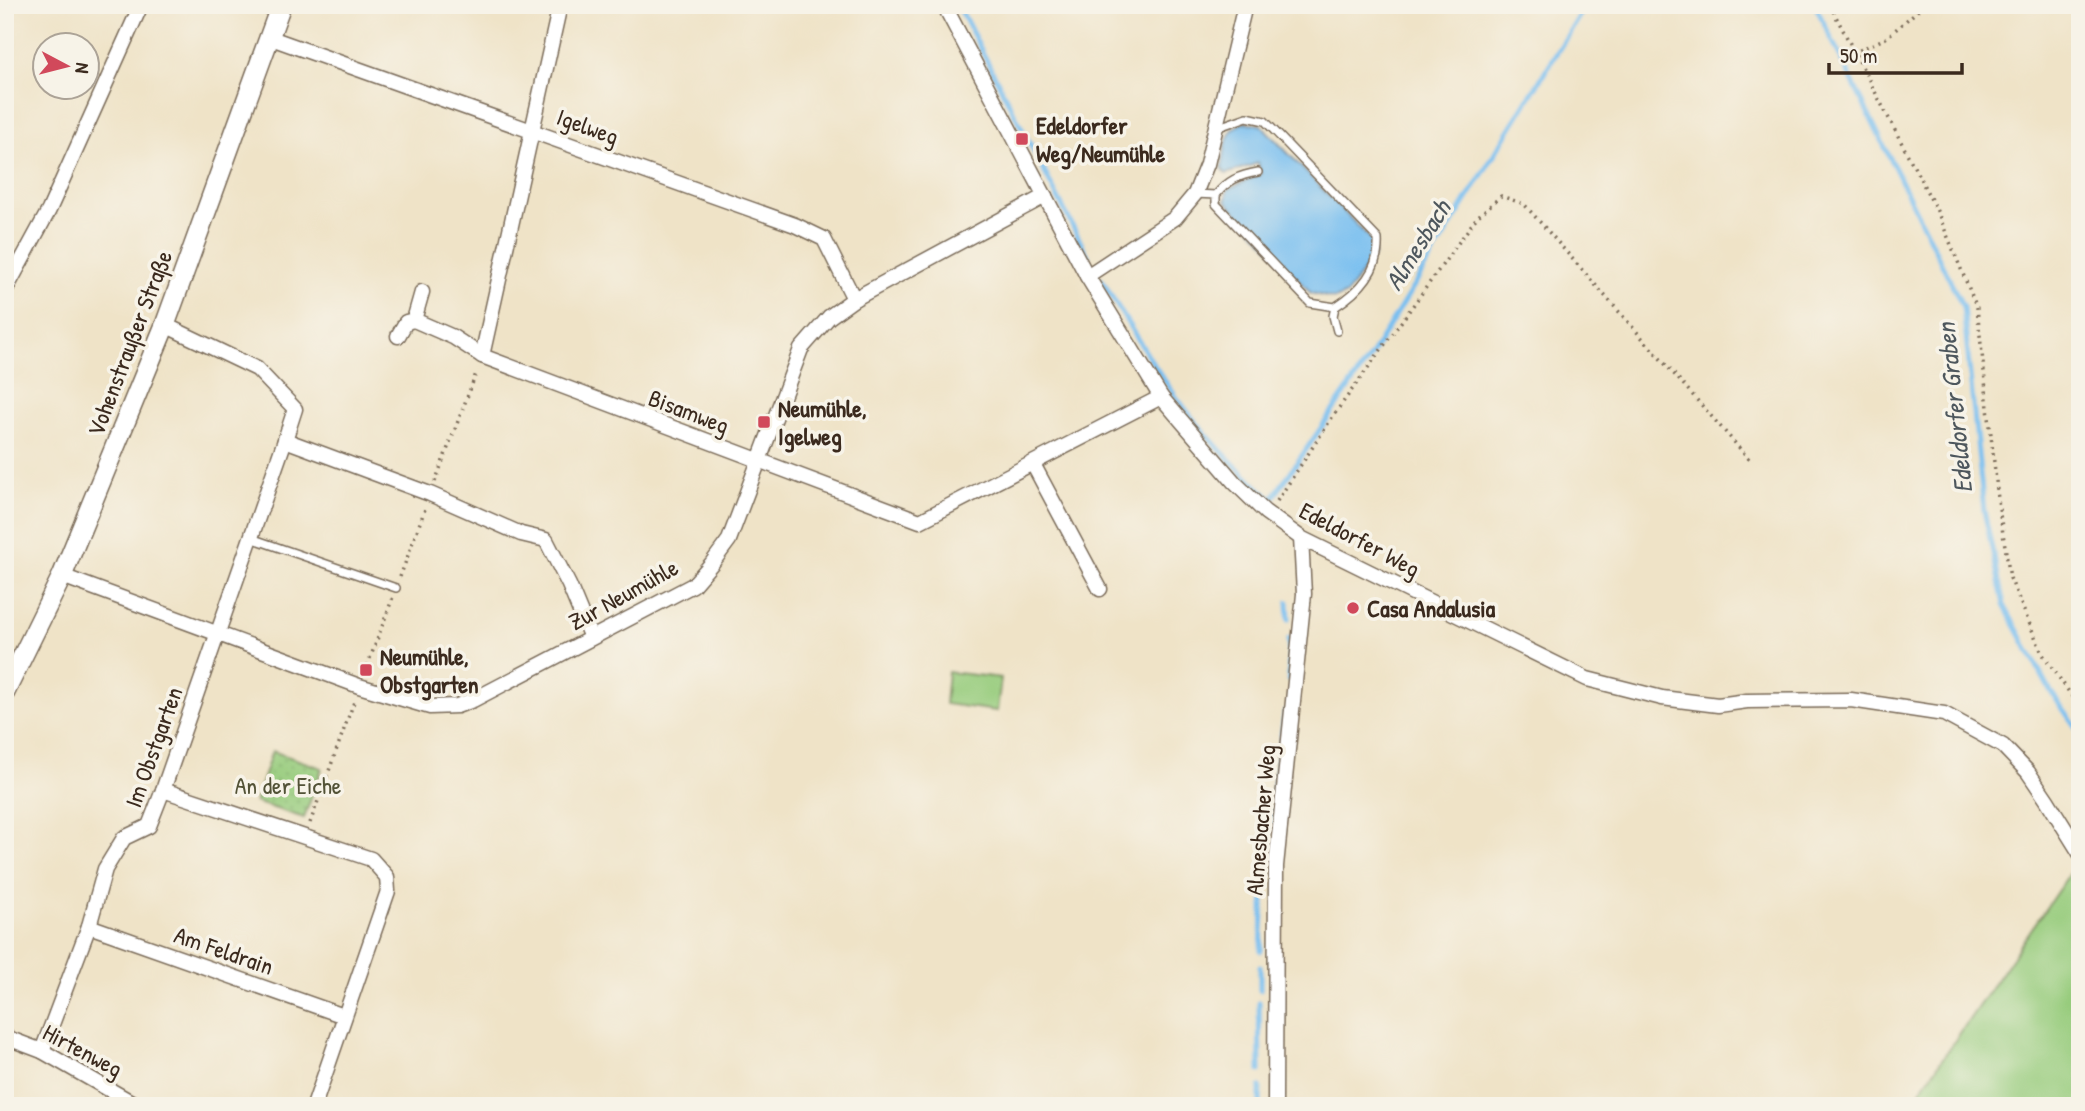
<svg xmlns="http://www.w3.org/2000/svg" width="2085" height="1111" viewBox="0 0 2085 1111" font-family="'Patrick Hand',sans-serif">
<style>
.park{fill:url(#park-dots);stroke:#697b4e;stroke-width:2}
.garden{fill:#97cc7d;stroke:#697b4e;stroke-width:2}
.water{fill:#79bff0;stroke:#5a7487;stroke-width:2}
.lines{fill:none;stroke-linecap:round;stroke-linejoin:round}
.stream{stroke:#79bff0;stroke-width:5}
.lane-casing{stroke:#7a6b59;stroke-width:10}
.street-casing{stroke:#7a6b59;stroke-width:17}
.secondary-casing{stroke:#7a6b59;stroke-width:22}
.path{stroke:#7a6b59;stroke-width:3.5;stroke-dasharray:2 5;stroke-linecap:butt}
.lane{stroke:#fff;stroke-width:7}
.street{stroke:#fff;stroke-width:14}
.secondary{stroke:#fff;stroke-width:19}
.poi-dot{fill:#d1495b;stroke:#f7f3e8;stroke-width:2.5}
.labels{text-anchor:middle;dominant-baseline:central;stroke-width:7;stroke-linejoin:round;paint-order:stroke}
.poi-label{font-size:24px;font-weight:bold;fill:#3b2a1e;stroke:#f7f3e8;text-anchor:start}
.street-label{font-size:24px;fill:#3b2a1e;stroke:#f7f3e8}
.park-label{font-size:24px;fill:#525236;stroke:#f7f3e8}
.water-label{font-size:26px;font-style:italic;fill:#4e575d;stroke:#f7f3e8}
</style>
<defs>
<pattern id="park-dots" width="8" height="8" patternUnits="userSpaceOnUse" patternTransform="scale(1.75)"><rect width="8" height="8" fill="#97cc7d"/><path d="M2 2h.1M6 6h.1" fill="none" stroke="#83af6c" stroke-width="1.8" stroke-linecap="round"/></pattern>
</defs>
<rect width="100%" height="100%" fill="#f7f3e8"/>
<filter id="ink" filterUnits="userSpaceOnUse"><feTurbulence type="fractalNoise" baseFrequency=".0143" numOctaves="2"/><feDisplacementMap in="SourceGraphic" scale="14" xChannelSelector="R" yChannelSelector="G"/><feConvolveMatrix kernelMatrix="1 2 1 2 8 2 1 2 1" color-interpolation-filters="sRGB"/></filter>
<filter id="wash" filterUnits="userSpaceOnUse"><feTurbulence type="fractalNoise" baseFrequency=".00686" numOctaves="4" result="noise"/><feDisplacementMap in="SourceGraphic" scale="28" xChannelSelector="R" yChannelSelector="G"/><feGaussianBlur stdDeviation="1.57" result="paint"/><feColorMatrix in="noise" values="0 0 0 0 0 0 0 0 0 0 0 0 0 0 0 0 0 1.4 0 .05"/><feComposite in="paint" operator="in"/></filter>
<g filter="url(#wash)">
<rect width="100%" height="100%" fill="#efe3c7"/>
<!-- park -->
<path class="park" d="M272,751l50,17 -18,50 -49,-16z"/>
<!-- garden -->
<g class="garden">
<path d="M948,672l53,6 -4,33 -52,-7z"/>
<path d="M2074,867l6,9v230h-170z"/>
</g>
<!-- water -->
<path class="water" d="M1245,122l16,3 112,117 1,14 -27,38 -12,5 -24,-6 -85,-92 1,-11 34,-16 -3,-11 -32,11 -4,-6c4,-20 2,-39 23,-46z"/>
<g class="lines">
<!-- stream -->
<g class="stream">
<path d="M958,5l130,251"/>
<path d="M1815,5l148,302 21,204 20,94 47,87 29,41"/>
<path d="M1102,280c50,86 93,155 170,219l100,-145 214,-349"/>
<path d="M1288,602l1,17"/>
<path d="M1289,639v41"/>
<path d="M1273,792l12,-80"/>
<path d="M1264,877l8,-67"/>
<path d="M1261,951l3,-60"/>
<path d="M1260,990v-23"/>
<path d="M1259,1002l1,69"/>
<path d="M1260,1106v-19"/>
</g>
</g>
</g>
<g filter="url(#ink)">
<g class="lines">
<defs>
<g id="lane">
<path d="M1195,194l21,1v9l94,99 25,4c25,-16 45,-37 43,-68l-113,-118 -18,-4 -31,11"/>
<path d="M1216,195c11,-14 23,-20 42,-23"/>
<path d="M1335,307l-2,9 4,15"/>
<path d="M251,538l145,50"/>
</g>
<g id="street">
<path d="M944,5l143,271 74,121 73,85 31,30 36,26 286,141 75,19 56,7 29,-4 104,-1 93,14 59,32 25,26 19,28 33,53"/>
<path d="M271,38l524,187 29,14 30,60"/>
<path d="M1087,276l88,-58 20,-24 12,-30 38,-159"/>
<path d="M5,291l44,-81 92,-205"/>
<path d="M422,292l-8,28 39,17 29,19 438,165 241,-124"/>
<path d="M165,325l92,44 38,40 -10,31"/>
<path d="M398,336l8,-14 8,-2"/>
<path d="M482,356l78,-351"/>
<path d="M1033,464l67,125"/>
<path d="M62,576l297,110 71,21 27,-1 16,-6 220,-115 19,-22 17,-23 72,-191 28,-32 25,-18 191,-103"/>
<path d="M163,790l208,69 16,18 1,14 -74,215"/>
<path d="M89,926l255,90"/>
<path d="M5,1037l37,14 96,55"/>
<path d="M42,1051l47,-125 16,-57 19,-31 25,-12 14,-36 122,-350 145,54 91,40 25,6 23,45 22,53"/>
<path d="M1275,1106l1,-240 28,-272 -3,-56"/>
</g>
<path id="secondary" d="M5,692l57,-116 103,-251 116,-320"/>
</defs>
<!-- lane casing -->
<use href="#lane" class="lane-casing"/>
<!-- street casing -->
<use href="#street" class="street-casing"/>
<!-- secondary casing -->
<use href="#secondary" class="secondary-casing"/>
<!-- path -->
<g class="path">
<path d="M1830,5l108,208 39,95 22,200 11,70 32,75 38,55"/>
<path d="M1853,53l33,-15 38,-33"/>
<path d="M435,482l42,-111"/>
<path d="M1277,501l59,-89 141,-195 24,-21 23,8 225,255"/>
<path d="M400,577l25,-68"/>
<path d="M365,672l28,-75"/>
<path d="M310,823l45,-124"/>
</g>
<!-- lane -->
<use href="#lane" class="lane"/>
<!-- street -->
<use href="#street" class="street"/>
<!-- secondary -->
<use href="#secondary" class="secondary"/>
</g>
</g>
<!-- markers -->
<g class="poi-dot">
<rect x="1015" y="132" width="14" height="14" rx="3.5"/>
<rect x="757" y="415" width="14" height="14" rx="3.5"/>
<circle cx="1353" cy="608" r="7"/>
<rect x="359" y="663" width="14" height="14" rx="3.5"/>
</g>
<g class="labels">
<!-- poi labels -->
<g class="poi-label">
<text x="1036" y="125">Edeldorfer<tspan x="1036" dy="28">Weg/Neumühle</tspan></text>
<text x="778" y="408">Neumühle,<tspan x="778" dy="28">Igelweg</tspan></text>
<text x="1367" y="608">Casa Andalusia</text>
<text x="380" y="656">Neumühle,<tspan x="380" dy="28">Obstgarten</tspan></text>
</g>
<!-- street labels -->
<g class="street-label">
<text transform="translate(588 126) rotate(20)">Igelweg</text>
<text transform="translate(129 343) rotate(-69)">Vohenstraußer Straße</text>
<text transform="translate(689 411) rotate(21)">Bisamweg</text>
<text transform="translate(1360 539) rotate(28)">Edeldorfer Weg</text>
<text transform="translate(623 594) rotate(-29)">Zur Neumühle</text>
<text transform="translate(153 747) rotate(-70)">Im Obstgarten</text>
<text transform="translate(1260 820) rotate(-85)">Almesbacher Weg</text>
<text transform="translate(224 950) rotate(19)">Am Feldrain</text>
<text transform="translate(83 1050) rotate(28)">Hirtenweg</text>
</g>
<!-- park labels -->
<g class="park-label">
<text x="288" y="785">An der Eiche</text>
</g>
<!-- water labels -->
<g class="water-label">
<text transform="translate(1417 245) rotate(-58)">Almesbach</text>
<text transform="translate(1954 408) rotate(-96)">Edeldorfer Graben</text>
</g>
</g>
<!-- margin -->
<rect width="2085" height="1111" fill="none" stroke="#f7f3e8" stroke-width="28"/>
<!-- north arrow -->
<g transform="translate(66 66) rotate(97)"><circle r="33" fill="#f7f3e8" stroke="#aca397" stroke-width="2"/>
<path d="M0-5L12 26L0 18L-12 26Z" fill="#d1495b"/>
<text y="-10" font-size="19" font-weight="bold" text-anchor="middle" fill="#3b2a1e">N</text>
</g>
<!-- scale -->
<path d="M1829 63v10h133v-10" fill="none" stroke="#3b2a1e" stroke-width="3.5"/>
<text x="1840" y="63" font-size="21" fill="#3b2a1e" stroke="#f7f3e8" stroke-width="5" paint-order="stroke">50 m</text>
</svg>
